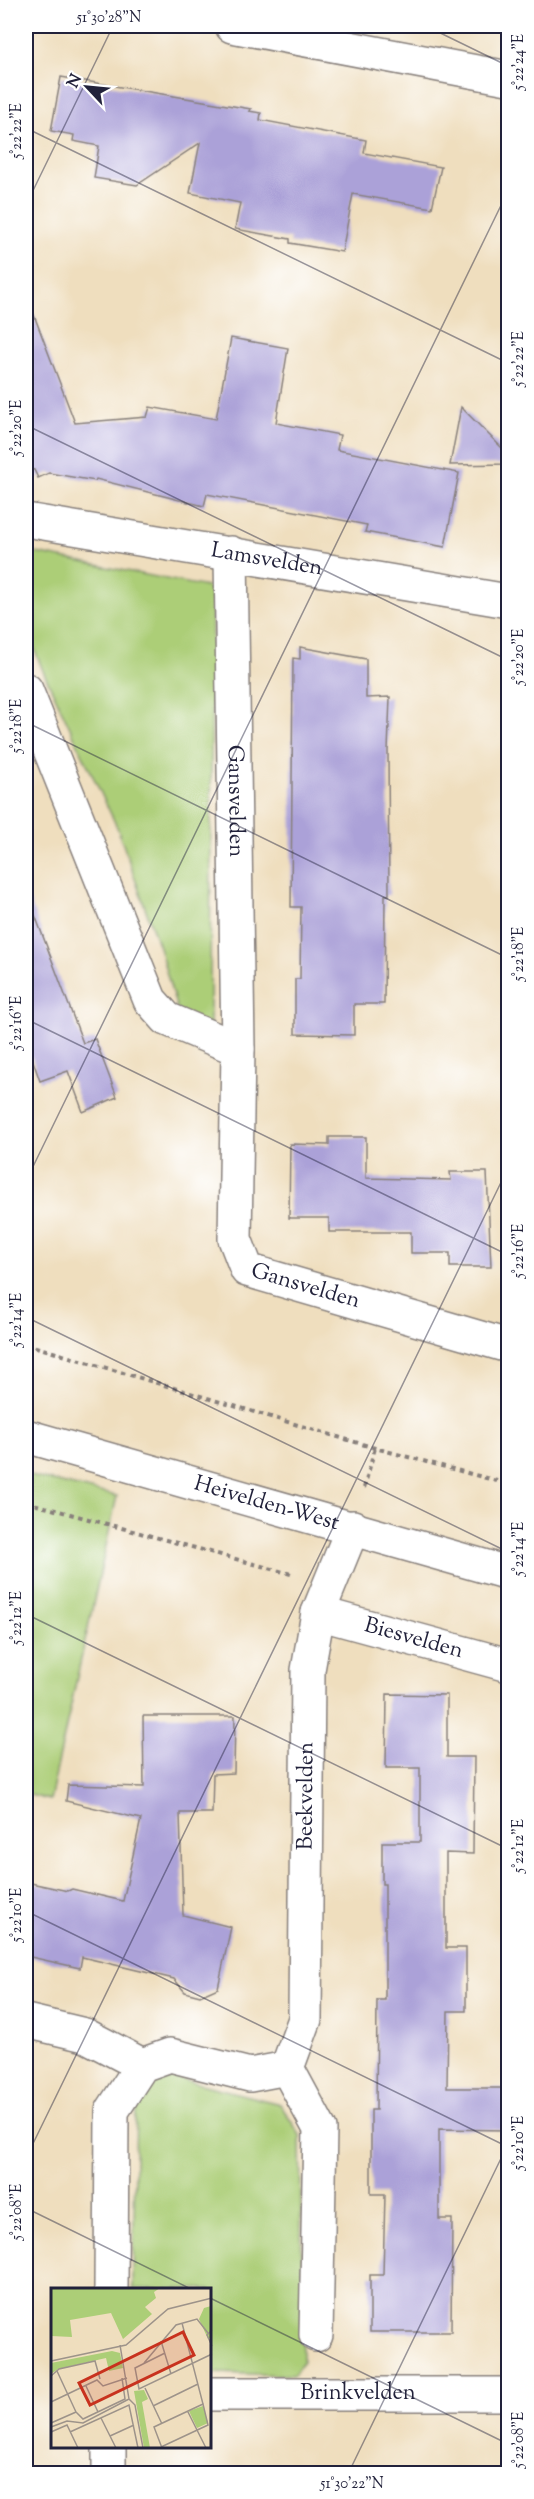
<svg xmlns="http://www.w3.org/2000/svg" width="534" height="2499" viewBox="0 0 534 2499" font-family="'Sorts Mill Goudy',serif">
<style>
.green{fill:#acce77;stroke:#677859;stroke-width:1.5}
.building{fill:#aba1d8}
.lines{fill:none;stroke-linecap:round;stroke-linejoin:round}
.minor-casing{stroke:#88807c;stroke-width:36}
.tertiary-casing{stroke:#88807c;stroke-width:36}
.path{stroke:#88807c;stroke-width:4;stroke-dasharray:4.5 4.5;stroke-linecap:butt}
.minor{stroke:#fff;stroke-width:33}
.tertiary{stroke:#fff;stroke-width:33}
.ticks{fill:none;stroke:#22223b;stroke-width:1.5;stroke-opacity:0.45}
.labels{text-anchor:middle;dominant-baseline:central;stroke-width:6;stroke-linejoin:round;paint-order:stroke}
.street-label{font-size:22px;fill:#22223b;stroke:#fff}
.inset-road{fill:none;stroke:#9d938a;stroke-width:1.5}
.view{fill:#c8321e;fill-opacity:0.15;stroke:#c8321e;stroke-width:3}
.inset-edge{fill:none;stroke:#22223b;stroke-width:3}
.neatline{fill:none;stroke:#22223b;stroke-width:2}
.ticks-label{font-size:15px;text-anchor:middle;fill:#22223b}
</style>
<rect width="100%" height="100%" fill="#fff"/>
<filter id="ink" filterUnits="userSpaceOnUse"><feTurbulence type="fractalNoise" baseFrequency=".0167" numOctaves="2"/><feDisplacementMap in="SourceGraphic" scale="12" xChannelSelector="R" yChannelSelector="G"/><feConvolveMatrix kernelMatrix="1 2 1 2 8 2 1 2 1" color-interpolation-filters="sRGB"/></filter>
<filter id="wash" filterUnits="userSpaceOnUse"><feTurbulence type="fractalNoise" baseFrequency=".008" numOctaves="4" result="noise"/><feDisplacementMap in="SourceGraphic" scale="24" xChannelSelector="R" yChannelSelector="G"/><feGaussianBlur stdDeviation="1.35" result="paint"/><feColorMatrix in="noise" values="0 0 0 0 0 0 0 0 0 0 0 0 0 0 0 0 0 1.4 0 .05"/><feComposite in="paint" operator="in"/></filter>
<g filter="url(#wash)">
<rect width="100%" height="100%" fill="#efdebe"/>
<!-- green -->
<g class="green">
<path d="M26,551l186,37 -2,436 -28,3 -22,-77 -43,-123 -74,-156 -17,-44z"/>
<path d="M26,1475l91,21 -67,304 -24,-6z"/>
<path d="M161,2074l119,30 20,31 3,226 -9,14 -84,-2v-84h-77l3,-189z"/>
</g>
<g id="blocks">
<!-- building -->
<g class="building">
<path d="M61,77l190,32 -2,2 12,2 -1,7 106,20 -2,13 77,14 -9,41 -79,-14 -11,58 -52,-9v-4l-55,-10 5,-26 -50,-10 10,-50 -63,42 -43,-7 5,-32 -26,-5 1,-6 -23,-4z"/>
<path d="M29,302l46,121 72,-6 3,-10 66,12 15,-81 57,10 -12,75 64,12 -3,15 122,23 -14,74 -80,-15 2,-7 -160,-31 -3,12 -108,-27 -1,2 -46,-8 -11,5 -4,-8 -8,-2v-165z"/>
<path d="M461,407l47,47v10l-58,1z"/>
<path d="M300,647l66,12v39l24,-1 -2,54 1,144h-4l-1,109h-30v31l-59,-1v-55h5l1,-72h-10l2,-249 7,1z"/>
<path d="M29,899l54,144 12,-4 22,58 -34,15 -15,-41 -28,10 -14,-40v-141z"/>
<path d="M329,1137h37v41l85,2 -1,-8h37l4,95h-41v-14h-39v-21h-82v-14h-40l1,-74 39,1z"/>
<path d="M387,1694l60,1v62h27l-1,97 -27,-1v95h20v63h-18l-1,77h61v42l-69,-1v90h13l-1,113h-81v-57h13l2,-81h-14v-84h5l1,-110h8v-116h-3v-42h38v-74h-34z"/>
<path d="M143,1716h92l-1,57 -21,1 -1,39h-32l3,102 48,12 -13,61 -18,8 -15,-4 -11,-13 -92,-22 -2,11 -54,-12v-74l42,9 4,-2 51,12 18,-82 -75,-18 2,-16 76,2z"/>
</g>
</g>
</g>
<g filter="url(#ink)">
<use href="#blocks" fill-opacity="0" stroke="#88807c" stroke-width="1.5"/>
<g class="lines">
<defs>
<g id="minor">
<path d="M232,26l276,52"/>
<path id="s1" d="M26,520l482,81"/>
<path id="s2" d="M231,553l7,496 -3,190 12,31 261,76"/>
<path d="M26,690l124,310 17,19 71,30"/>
<path id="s3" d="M318,1613l190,52"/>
<path d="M26,2021l59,14 57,30"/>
<path d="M287,2068l33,61 -4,206"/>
<path id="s4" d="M111,2289l1,-178 30,-46 28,-10 80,20 37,-7 18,-49 3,-349 10,-57 35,-86"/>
<path id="s5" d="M210,2394h298"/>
<path d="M109,2474v-28"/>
</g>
<g id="tertiary">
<path id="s6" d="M26,1436l482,137"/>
</g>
</defs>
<!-- minor casing -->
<use href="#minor" class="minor-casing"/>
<!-- tertiary casing -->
<use href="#tertiary" class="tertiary-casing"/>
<!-- path -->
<g class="path">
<path d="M26,1344l349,104 133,36"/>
<path d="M364,1488l11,-40"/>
<path d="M26,1502l265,72"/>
</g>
<!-- minor -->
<use href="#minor" class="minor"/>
<!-- tertiary -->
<use href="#tertiary" class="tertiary"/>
</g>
</g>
<!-- ticks -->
<path class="ticks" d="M426,26l82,40M26,128l482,235M26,205l87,-179M26,425l482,235M26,722l482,236M26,1019l482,236M26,1181l482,-990M26,1317l482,235M26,1614l482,235M26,1911l482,236M26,2158l482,-990M26,2208l165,81M210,2298l298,146M348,2474l160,-330"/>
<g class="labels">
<!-- street labels -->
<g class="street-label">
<text stroke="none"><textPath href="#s1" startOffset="244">Lamsvelden</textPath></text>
<text stroke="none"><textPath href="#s2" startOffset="248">Gansvelden</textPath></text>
<text stroke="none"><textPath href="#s2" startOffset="780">Gansvelden</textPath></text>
<text stroke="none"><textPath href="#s6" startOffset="250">Heivelden-West</textPath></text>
<text stroke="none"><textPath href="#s3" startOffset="99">Biesvelden</textPath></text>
<text stroke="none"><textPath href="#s4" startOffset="658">Beekvelden</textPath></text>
<text stroke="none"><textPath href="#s5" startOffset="148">Brinkvelden</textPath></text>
</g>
</g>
<!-- overview -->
<g transform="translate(51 2288)">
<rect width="160" height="160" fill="#efdebe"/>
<path d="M0,0h109l-6,4 2,6 -11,9 7,7 -29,25 -12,-26 -41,7 2,17 -21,-1zM160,18v31l-3,2 -9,-20 5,-11zM61,63l8,2 3,15 -14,3 -3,-13 -48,11 -7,5v-11zM93,102l4,9 -6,3 8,46h-6l-10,-57zM152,118l5,17 -11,5 -8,-17z" fill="#acce77"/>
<path class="inset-road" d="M161,42l-5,5 5,11M110,53l10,33M69,57l9,54M114,65l-30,15 4,21 73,-35M0,73l75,-16 42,-36 44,-11M93,75l32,-38 21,-6 11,14M0,88l8,-7 36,-8 5,18M35,98l12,26M94,100l17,36M78,111l6,6 8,43M0,114l46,-22 6,6 24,-8M102,118l45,-22M25,124l7,7 42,-20 -3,-21M137,124l18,36M50,130l15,30M0,135l25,-11 -19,-41M0,139l16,-6 16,2 46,-24M0,144l16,-7 11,23M19,144l59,-27 9,43M59,148l24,-11M110,159l47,-22 -5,-21M111,160l-8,-21 49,-23 -21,-81"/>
<path class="view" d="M132,44l11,23 -104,50 -11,-22z"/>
<rect width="160" height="160" class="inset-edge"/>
</g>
<!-- margin -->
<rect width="534" height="2499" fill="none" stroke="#fff" stroke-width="66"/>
<!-- north arrow -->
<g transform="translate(87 87) rotate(296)" stroke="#ffffff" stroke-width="4.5" paint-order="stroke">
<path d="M0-4.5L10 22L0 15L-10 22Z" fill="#22223b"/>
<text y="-9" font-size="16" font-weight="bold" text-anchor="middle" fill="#22223b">N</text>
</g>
<rect x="33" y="33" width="468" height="2433" class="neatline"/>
<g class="ticks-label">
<text x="109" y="22">51°30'28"N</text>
<text transform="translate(518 62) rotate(-90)" y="5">5°22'24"E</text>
<text transform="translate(16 131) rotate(-90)" y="5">5°22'22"E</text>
<text transform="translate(518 359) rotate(-90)" y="5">5°22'22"E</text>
<text transform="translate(16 428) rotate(-90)" y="5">5°22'20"E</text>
<text transform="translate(518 657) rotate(-90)" y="5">5°22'20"E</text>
<text transform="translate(16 726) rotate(-90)" y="5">5°22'18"E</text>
<text transform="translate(518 954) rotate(-90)" y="5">5°22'18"E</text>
<text transform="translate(16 1023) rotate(-90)" y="5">5°22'16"E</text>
<text transform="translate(518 1251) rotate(-90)" y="5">5°22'16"E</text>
<text transform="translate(16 1320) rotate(-90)" y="5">5°22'14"E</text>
<text transform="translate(518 1549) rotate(-90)" y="5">5°22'14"E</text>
<text transform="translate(16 1618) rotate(-90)" y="5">5°22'12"E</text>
<text transform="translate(518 1846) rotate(-90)" y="5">5°22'12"E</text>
<text transform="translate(16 1915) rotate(-90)" y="5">5°22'10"E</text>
<text transform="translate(518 2143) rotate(-90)" y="5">5°22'10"E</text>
<text transform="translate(16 2212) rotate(-90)" y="5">5°22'08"E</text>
<text transform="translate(518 2440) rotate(-90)" y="5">5°22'08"E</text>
<text x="352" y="2488">51°30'22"N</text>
</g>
</svg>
